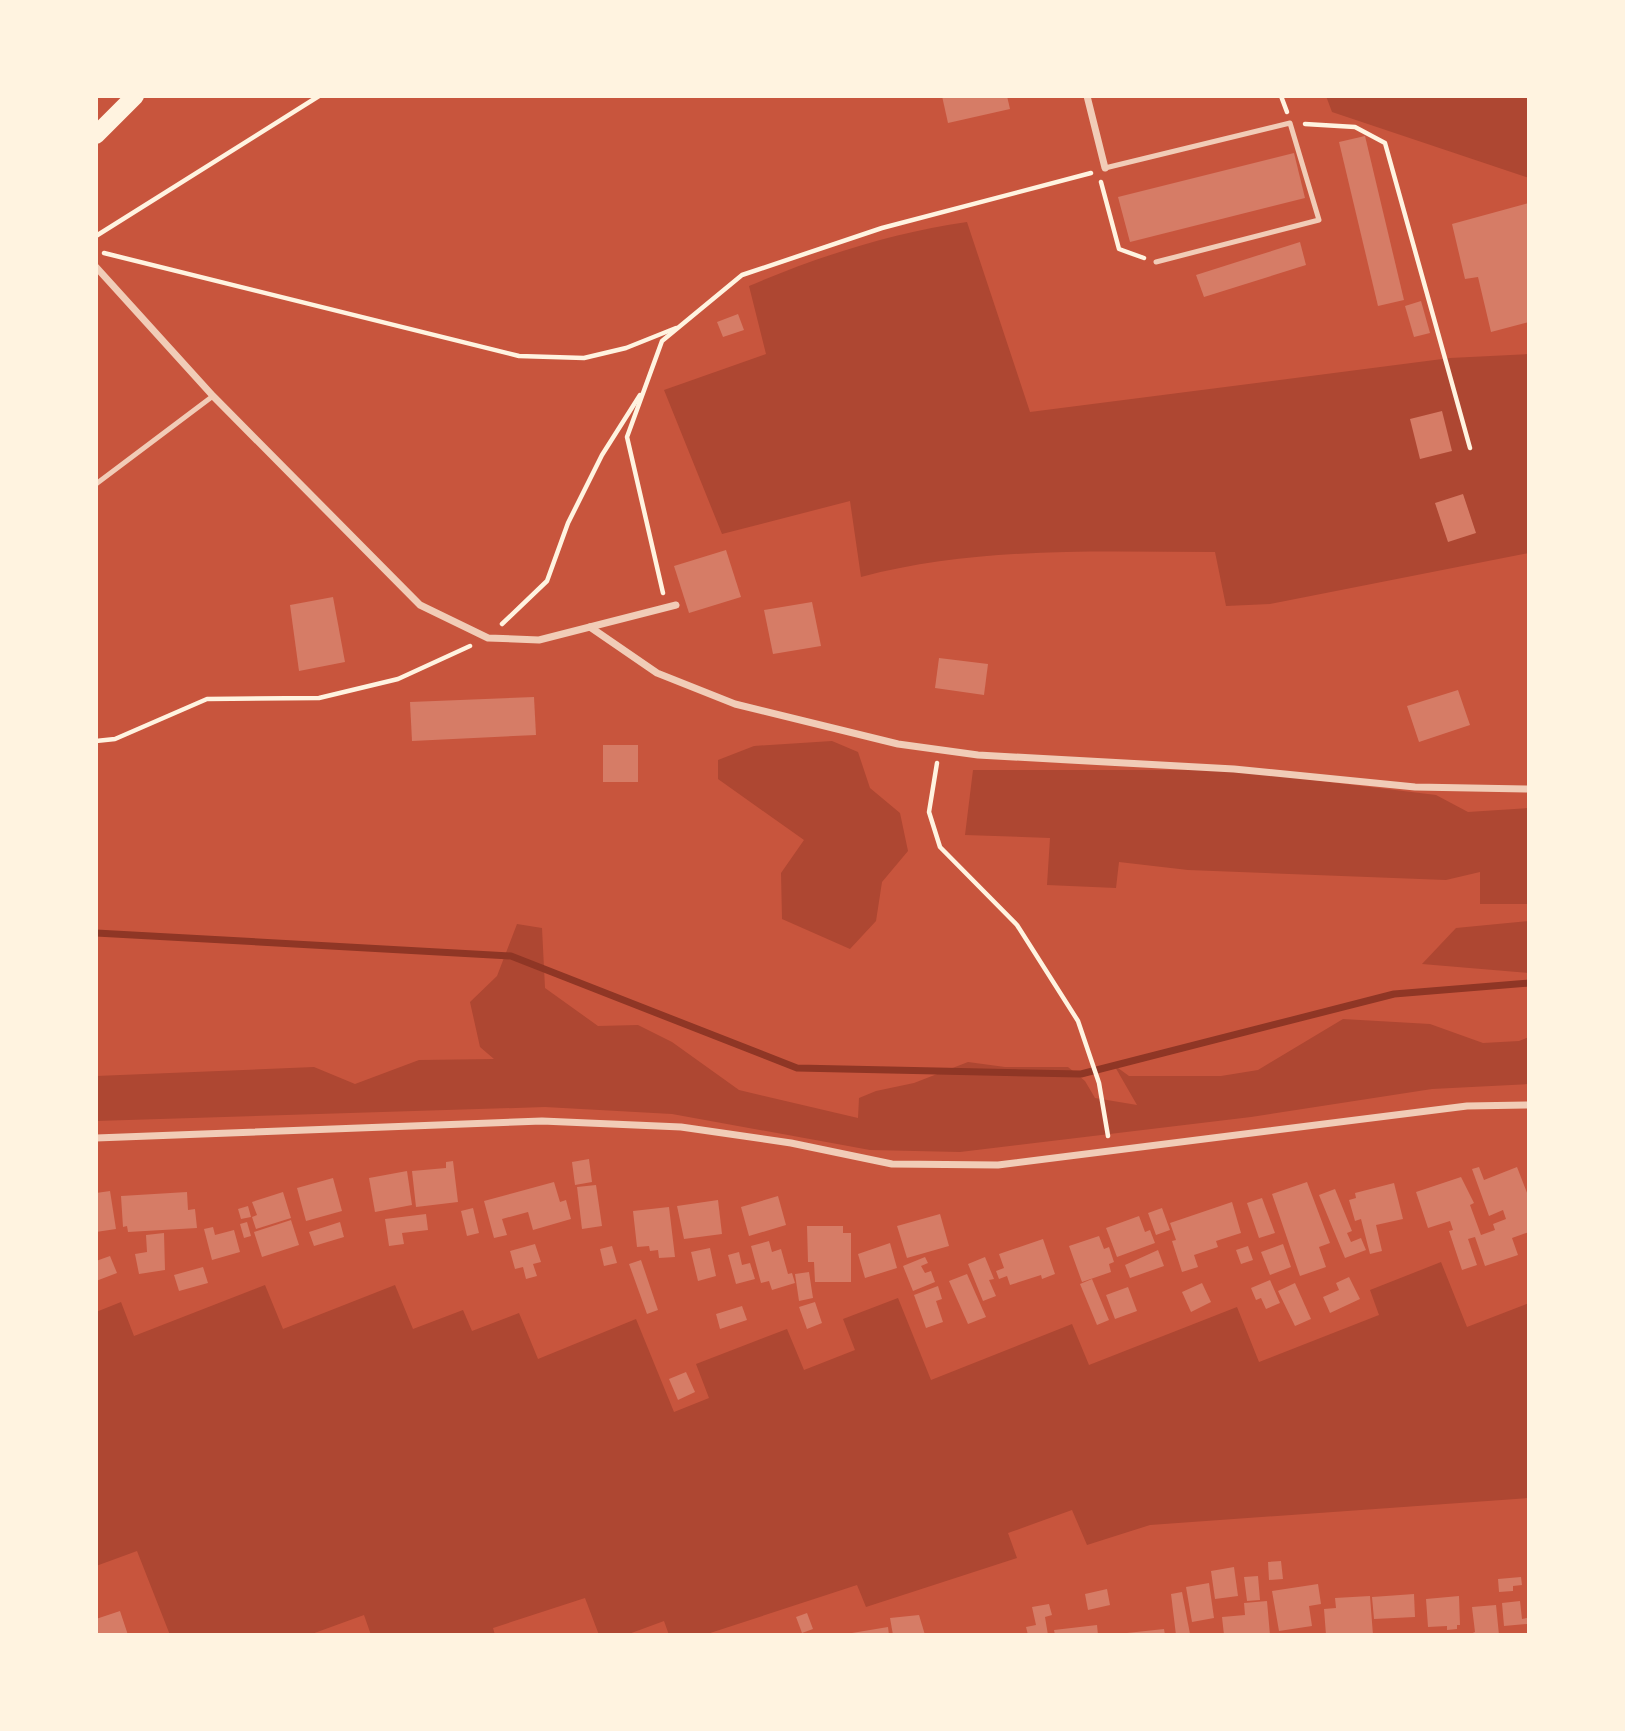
<svg xmlns="http://www.w3.org/2000/svg" width="1625" height="1731" viewBox="0 0 1625 1731" font-family="'Work Sans',sans-serif">
<style>
.green{fill:#ae4732}
.lines{fill:none;stroke-linecap:round;stroke-linejoin:round}
.stream{stroke:#8f3625;stroke-width:7}
.building{fill:#d67c66}
.path{stroke:#fff3e0;stroke-width:4.5}
.service{stroke:#f1ccb7;stroke-width:5}
.minor{stroke:#f1ccb7;stroke-width:7}
.primary{stroke:#fff3e0;stroke-width:18}
</style>
<rect width="100%" height="100%" fill="#c8553d"/>
<!-- green -->
<g class="green">
<path d="M1326,96h203v82l-197,-66z"/>
<path d="M967,222l63,190 420,-54 79,-4v199l-259,51 -44,2 -11,-54c-119,0 -238,-6 -354,25l-11,-76 -128,33 -58,-144 102,-36 -17,-68c70,-30 143,-53 218,-64z"/>
<path d="M832,741l26,11 12,36 30,25 8,38 -26,31 -6,39 -26,28 -68,-30 -1,-46 23,-33 -86,-61v-19l36,-14z"/>
<path d="M973,770h259l204,25 32,17 61,-4v96h-49v-32l-34,8 -258,-10 -69,-8 -3,26 -69,-3 3,-47 -85,-3z"/>
<path d="M1529,921v52l-107,-9 34,-36z"/>
<path d="M517,924l25,4 3,60 53,38 40,-1 34,17 67,48 119,28 1,-20 17,-7 38,-8 54,-21 37,5h63l17,14 10,17 42,7 -23,-40 15,11h92l37,-6 85,-51 87,5 53,19 36,-2 10,-4v47l-97,5 -181,28 -291,35 -90,-2 -198,-36 -127,-7 -449,14v-45l218,-9 41,17 64,-24 75,-1 -14,-12 -10,-45 27,-26z"/>
<path d="M1441,1262l26,65 62,-24v195l-379,27 -63,20 -15,-35 -64,23 9,25 -151,49 -9,-22 -153,50h-35l-5,-14 -38,14h-27l-14,-37 -92,30 2,7h-124l-7,-20 -55,20h-139l-33,-84 -41,15v-254l25,-10 13,34 131,-51 18,44 112,-44 18,44 50,-19 9,21 47,-18 19,46 98,-40 38,93 35,-14 -13,-34 91,-35 17,41 51,-20 -12,-31 55,-21 33,82 141,-56 17,41 148,-58 22,55 120,-47 -9,-25z"/>
</g>
<g class="lines">
<!-- stream -->
<path class="stream" d="M96,933l415,23 286,112 284,6 313,-80 135,-11"/>
</g>
<!-- building -->
<g class="building">
<path d="M942,96h65l3,13 -62,14z"/>
<path d="M1365,136l39,164 -26,6 -39,-164z"/>
<path d="M1294,153l11,45 -175,44 -12,-45z"/>
<path d="M1529,203v119l-38,10 -13,-55 -13,2 -13,-55z"/>
<path d="M1300,242l6,23 -102,32 -8,-22z"/>
<path d="M1421,301l9,32 -16,4 -9,-31z"/>
<path d="M738,314l6,16 -21,7 -6,-15z"/>
<path d="M1442,411l10,40 -32,8 -10,-40z"/>
<path d="M1463,494l13,39 -28,9 -13,-39z"/>
<path d="M726,550l15,47 -52,16 -15,-47z"/>
<path d="M333,597l12,65 -46,9 -9,-66z"/>
<path d="M812,602l9,44 -48,8 -9,-44z"/>
<path d="M939,658l49,6 -4,31 -49,-7z"/>
<path d="M1458,690l12,35 -51,17 -12,-36z"/>
<path d="M534,697l2,38 -124,6 -2,-39z"/>
<rect x="603" y="745" width="35" height="37"/>
<path d="M589,1159l3,23 -17,3 -3,-23z"/>
<path d="M453,1161l5,41 -42,5 -4,-36 34,-3v-6z"/>
<path d="M1479,1167l5,13 33,-13 12,31v34l-17,6 6,17 -33,11 -10,-29 -7,2 9,26 -15,5 -13,-39 4,-1 -3,-9 -22,7 -12,-36 45,-15 13,26 -4,2 11,30 14,-5 -2,-6 13,-5 -3,-9 -14,6 -17,-47z"/>
<path d="M407,1171l5,34 -37,7 -6,-34z"/>
<path d="M333,1178l9,33 -36,10 -9,-33z"/>
<path d="M554,1182l6,20 6,-2 5,19 -38,11 -5,-18 -26,7 5,16 -13,3 -10,-37z"/>
<path d="M1307,1182l23,61 -11,4 7,20 -26,9 -28,-82z"/>
<path d="M1394,1183l9,36 -27,6 6,26 -12,3 -9,-35 -6,2 -6,-21 7,-2 -1,-5z"/>
<path d="M596,1185l6,41 -20,3 -5,-42z"/>
<path d="M1335,1189l17,42 -5,2 4,9 10,-4 5,12 -21,8 -26,-63z"/>
<path d="M110,1191l6,38 -20,3v-39z"/>
<path d="M187,1192l1,18 7,-1 2,19 -69,4 -1,-6 -4,1 -2,-31z"/>
<path d="M283,1192l8,26 -35,11 -4,-12 5,-2 -5,-13z"/>
<path d="M778,1196l8,29 -37,11 -8,-29z"/>
<path d="M1262,1198l13,35 -16,5 -12,-35z"/>
<path d="M718,1200l4,34 -38,5 -7,-33z"/>
<path d="M1232,1202l9,31 -25,8 2,6 -24,8 4,12 -16,5 -10,-31 4,-1 -6,-17z"/>
<path d="M248,1206l3,11 -10,2 -3,-10z"/>
<path d="M669,1207l6,50 -16,1 -1,-8 -8,1 -1,-5 -12,1 -4,-36z"/>
<path d="M473,1208l6,25 -12,3 -6,-25z"/>
<path d="M1162,1208l8,22 -14,5 -8,-22z"/>
<path d="M426,1214l2,16 -26,3 2,11 -15,2 -4,-27z"/>
<path d="M940,1214l9,32 -42,12 -10,-32z"/>
<path d="M1139,1216l6,16 5,-2 5,13 -38,14 -11,-29z"/>
<path d="M291,1220l8,25 -37,12 -8,-25z"/>
<path d="M247,1222l4,14 -7,2 -4,-14z"/>
<path d="M340,1222l4,15 -30,9 -5,-14z"/>
<path d="M807,1226h36v7h8v49h-36l-1,-20h-6z"/>
<path d="M213,1227l2,8 19,-5 6,22 -28,8 -8,-31z"/>
<path d="M164,1233l1,37 -26,4 -4,-20 12,-2 -1,-17z"/>
<path d="M1099,1236l5,13 5,-2 5,15 -5,2 2,8 -29,10 -13,-36z"/>
<path d="M1043,1239l12,35 -13,5 -1,-4 -31,10 -3,-9 -8,3 -3,-8 8,-3 -5,-14z"/>
<path d="M769,1241l3,11 9,-3 7,25 4,-1 3,10 -23,7 -3,-9 -8,2 -10,-37z"/>
<path d="M890,1243l7,25 -32,10 -7,-24z"/>
<path d="M535,1244l6,18 -8,2 4,12 -11,3 -3,-12 -8,2 -5,-18z"/>
<path d="M1283,1244l8,23 -21,8 -9,-23z"/>
<path d="M612,1246l5,17 -13,3 -4,-17z"/>
<path d="M1248,1246l5,14 -12,4 -5,-14z"/>
<path d="M710,1248l6,28 -18,5 -7,-29z"/>
<path d="M1158,1250l6,16 -34,12 -5,-13z"/>
<path d="M739,1252l3,13 8,-2 5,16 -19,5 -8,-29z"/>
<path d="M110,1256l7,17 -21,8v-20z"/>
<path d="M925,1257l3,6 -7,3 4,7 6,-2 4,11 -22,9 -10,-25z"/>
<path d="M985,1257l9,22 -5,1 7,16 -13,5 -15,-37z"/>
<path d="M641,1260l17,50 -11,4 -18,-50z"/>
<path d="M203,1267l5,16 -29,8 -5,-16z"/>
<path d="M809,1272l4,26 -14,3 -4,-27z"/>
<path d="M967,1274l19,43 -18,7 -19,-43z"/>
<path d="M1349,1277l11,22 -30,14 -7,-16 16,-7 -3,-7z"/>
<path d="M1092,1279l17,41 -12,5 -17,-41z"/>
<path d="M1270,1280l10,23 -14,6 -5,-11 -5,2 -5,-12z"/>
<path d="M1202,1283l9,19 -20,10 -9,-20z"/>
<path d="M1295,1283l16,36 -16,7 -17,-35z"/>
<path d="M938,1286l4,13 -6,2 7,21 -17,6 -12,-33z"/>
<path d="M1128,1287l9,24 -22,8 -9,-24z"/>
<path d="M815,1302l7,21 -15,6 -8,-22z"/>
<path d="M742,1306l5,14 -27,9 -4,-15z"/>
<path d="M686,1372l9,20 -17,8 -9,-21z"/>
<path d="M1281,1561l2,18 -14,1 -1,-18z"/>
<path d="M1234,1567l4,29 -23,3 -4,-28z"/>
<path d="M1258,1576l2,24 -13,1 -3,-24z"/>
<path d="M1521,1577l1,8 -9,1v5l-14,1 -1,-13z"/>
<path d="M1209,1583l5,35 -22,4 -6,-35z"/>
<path d="M1318,1584l3,20 -12,2 3,20 -33,5 -7,-40z"/>
<path d="M1107,1589l3,16 -22,5 -3,-16z"/>
<path d="M1182,1592l8,42 -14,1 -5,-41z"/>
<path d="M1414,1594l1,23 -41,2 -2,-22z"/>
<path d="M1370,1596l3,39h-47l-2,-26 12,-1 -1,-10z"/>
<path d="M1459,1596l1,29h-3v4l-10,1v-4l-19,1 -2,-28z"/>
<path d="M1267,1601l3,34h-46l-2,-18 23,-2 -1,-12z"/>
<path d="M1520,1601l2,18 5,-1v6l-23,2 -2,-23z"/>
<path d="M1049,1604l3,11 -7,2 3,18h-20l-2,-8 10,-2 -4,-18z"/>
<path d="M1496,1605l3,30h-31l7,-3 -3,-25z"/>
<path d="M120,1611l8,24h-32v-16z"/>
<path d="M807,1613l6,16 -11,4 -6,-16z"/>
<path d="M919,1615l6,20h-32l-3,-17z"/>
<path d="M1097,1625l1,10h-43l-1,-5z"/>
<path d="M888,1627l1,8h-36l-1,-2z"/>
<path d="M1164,1629l1,6h-38v-2z"/>
</g>
<g class="lines">
<!-- path -->
<g class="path">
<path d="M1281,96l6,16"/>
<path d="M1305,124l50,3 30,16 85,305"/>
<path d="M1101,182l18,67 25,9"/>
<path d="M96,236l223,-140"/>
<path d="M104,253l415,103 65,2 42,-10 50,-20"/>
<path d="M663,593l-36,-156 35,-96 80,-66 140,-47 209,-55"/>
<path d="M502,624l45,-43 21,-58 34,-68 38,-60"/>
<path d="M96,741l19,-2 92,-40 112,-1 79,-19 72,-33"/>
<path d="M937,763l-8,49 11,35 77,78 61,96 21,62 9,53"/>
</g>
<!-- service -->
<g class="service">
<path d="M1105,168l185,-45 29,97 -163,42"/>
<path d="M96,484l117,-88"/>
</g>
<!-- minor -->
<g class="minor">
<path d="M1087,96l18,72"/>
<path d="M96,267l117,129 207,209 68,33 51,2 137,-35"/>
<path d="M590,627l67,46 78,31 163,40 80,11 256,14 181,18 114,2"/>
<path d="M96,1138l446,-17 139,6 110,16 101,21 106,1 469,-59 62,-1"/>
</g>
<!-- primary -->
<path class="primary" d="M96,135l39,-39"/>
</g>
<!-- border -->
<rect width="1625" height="1731" fill="none" stroke="#fff3e0" stroke-width="196"/>
</svg>
